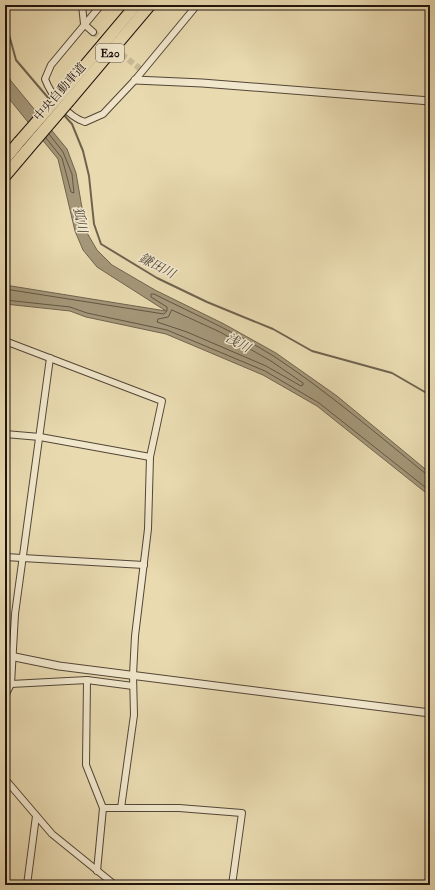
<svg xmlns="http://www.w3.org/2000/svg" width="435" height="890" viewBox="0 0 435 890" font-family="'IM FELL Double Pica','Noto Serif JP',serif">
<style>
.water{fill:#a49779;stroke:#6f634e}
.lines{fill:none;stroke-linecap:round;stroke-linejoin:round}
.shore{stroke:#625644;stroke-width:1}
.stream{stroke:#6f634e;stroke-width:2}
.minor-tunnel{stroke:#cbbc98;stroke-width:6;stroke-dasharray:6 3;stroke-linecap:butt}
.minor-casing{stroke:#524636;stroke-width:8}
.tertiary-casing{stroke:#524636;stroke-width:9}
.motorway-casing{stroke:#1f140e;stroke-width:13}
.minor{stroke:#f1e7cc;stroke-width:6}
.tertiary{stroke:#f1e7cc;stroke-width:7}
.motorway{stroke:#e9dab0;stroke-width:11}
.motorway-bridge-casing{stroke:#1f140e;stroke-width:13;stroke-linecap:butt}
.motorway-bridge{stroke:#e9dab0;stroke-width:11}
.labels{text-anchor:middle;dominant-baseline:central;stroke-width:3;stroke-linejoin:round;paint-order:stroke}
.shield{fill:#f1e7cc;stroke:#5e5347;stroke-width:1}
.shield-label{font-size:11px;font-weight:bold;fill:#1f140e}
.street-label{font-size:12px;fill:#1f140e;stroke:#f1e7cc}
.water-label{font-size:13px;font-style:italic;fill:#544839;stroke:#f1e7cc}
</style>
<rect width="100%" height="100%" fill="#e9dab0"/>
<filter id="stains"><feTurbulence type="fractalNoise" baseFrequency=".005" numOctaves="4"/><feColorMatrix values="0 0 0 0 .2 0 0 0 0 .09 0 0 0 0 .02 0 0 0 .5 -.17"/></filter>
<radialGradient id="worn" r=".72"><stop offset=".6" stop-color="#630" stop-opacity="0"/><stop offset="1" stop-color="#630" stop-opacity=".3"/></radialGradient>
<!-- water -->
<path class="water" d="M5,70l6,11 56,68 9,24 10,58 11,19 15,15 43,25 69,34 52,29 61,43 93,77v23l-113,-90 -54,-31 -97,-41 -80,-17 -16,-6 -65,-7v-19l161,26 -69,-44 -14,-17 -8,-19 -17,-72 -52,-64z"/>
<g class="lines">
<!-- shore -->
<g class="shore">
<path d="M46,138l16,20 9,34 3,1 -2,-19 -9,-22 -14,-18"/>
<path d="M5,289l159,25 3,-3v-4l-16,-10v-3h3c40,20 83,39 121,63 53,35 102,77 151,117l4,1"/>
<path d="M5,300l65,7 17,6 80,17 98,41 54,32 111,88"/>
<path d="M172,310l48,22 51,29 32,22v2l-2,1 -35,-20 -79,-34 -30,-10 1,-3 10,-2z"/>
</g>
<!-- stream -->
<g class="stream">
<path d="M5,28l3,3 8,29 34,40"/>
<path d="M63,114l9,10 11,27 6,25 5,48 7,20 56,34 50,24 66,27 39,22 80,22 38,22"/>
</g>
<!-- minor-tunnel -->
<path class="minor-tunnel" d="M93,32l50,39"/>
<defs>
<g id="minor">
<path d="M82,5l2,19 9,8"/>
<path d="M101,5l-50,60 -6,14c6,16 23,38 40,43l18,-8 32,-34 62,-75"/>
<path d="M5,341l157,60 -12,56 -2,72 -13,107 -2,39 1,40 -13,93"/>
<path d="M5,434l35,3 110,20"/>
<path d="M5,557l139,8"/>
<path d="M87,680l-1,85 17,43 -6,63"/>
<path d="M11,684l76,-4 46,6"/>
<path d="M5,696l6,-12 4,-70 35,-256"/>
<path d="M5,779l47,55 63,51"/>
<path d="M103,808h76l63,5 -10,72"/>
<path d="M27,885l9,-69"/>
</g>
<g id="tertiary">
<path d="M135,80l67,3 228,18"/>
<path d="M5,655l54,11 371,47"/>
</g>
<g id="motorway">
<path d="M61,94l75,-89"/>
<path d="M69,101l81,-96"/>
<path d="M5,159l14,-17"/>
<path d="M5,176l22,-26"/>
</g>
</defs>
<!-- minor casing -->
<use href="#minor" class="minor-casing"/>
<!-- tertiary casing -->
<use href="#tertiary" class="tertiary-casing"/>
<!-- motorway casing -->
<use href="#motorway" class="motorway-casing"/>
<!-- minor -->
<use href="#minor" class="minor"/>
<!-- tertiary -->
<use href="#tertiary" class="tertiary"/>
<!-- motorway -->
<use href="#motorway" class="motorway"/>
<defs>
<g id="motorway-bridge">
<path d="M19,142l42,-48"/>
<path d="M27,150l42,-49"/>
</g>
</defs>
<!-- motorway-bridge casing -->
<use href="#motorway-bridge" class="motorway-bridge-casing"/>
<!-- motorway-bridge -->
<use href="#motorway-bridge" class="motorway-bridge"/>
</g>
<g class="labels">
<!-- shield labels -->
<rect class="shield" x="96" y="44" width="28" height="18" rx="3"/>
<g class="shield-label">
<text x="110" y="53">E20</text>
</g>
<!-- street labels -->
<g class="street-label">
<text transform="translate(60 92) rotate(-49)">中央自動車道</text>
</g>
<!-- water labels -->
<g class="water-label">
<text transform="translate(80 220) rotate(78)">狐川</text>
<text transform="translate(157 266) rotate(28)">鎌田川</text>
<text transform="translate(238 343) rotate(28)">浅川</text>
</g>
</g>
<!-- margin -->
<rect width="435" height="890" fill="none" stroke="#e9dab0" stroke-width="20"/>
<rect x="6" y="6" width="423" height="878" fill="none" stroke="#1f140e" stroke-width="2"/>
<rect x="10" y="10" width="415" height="870" fill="none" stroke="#1f140e"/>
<rect width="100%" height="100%" filter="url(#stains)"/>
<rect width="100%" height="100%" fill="url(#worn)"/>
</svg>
